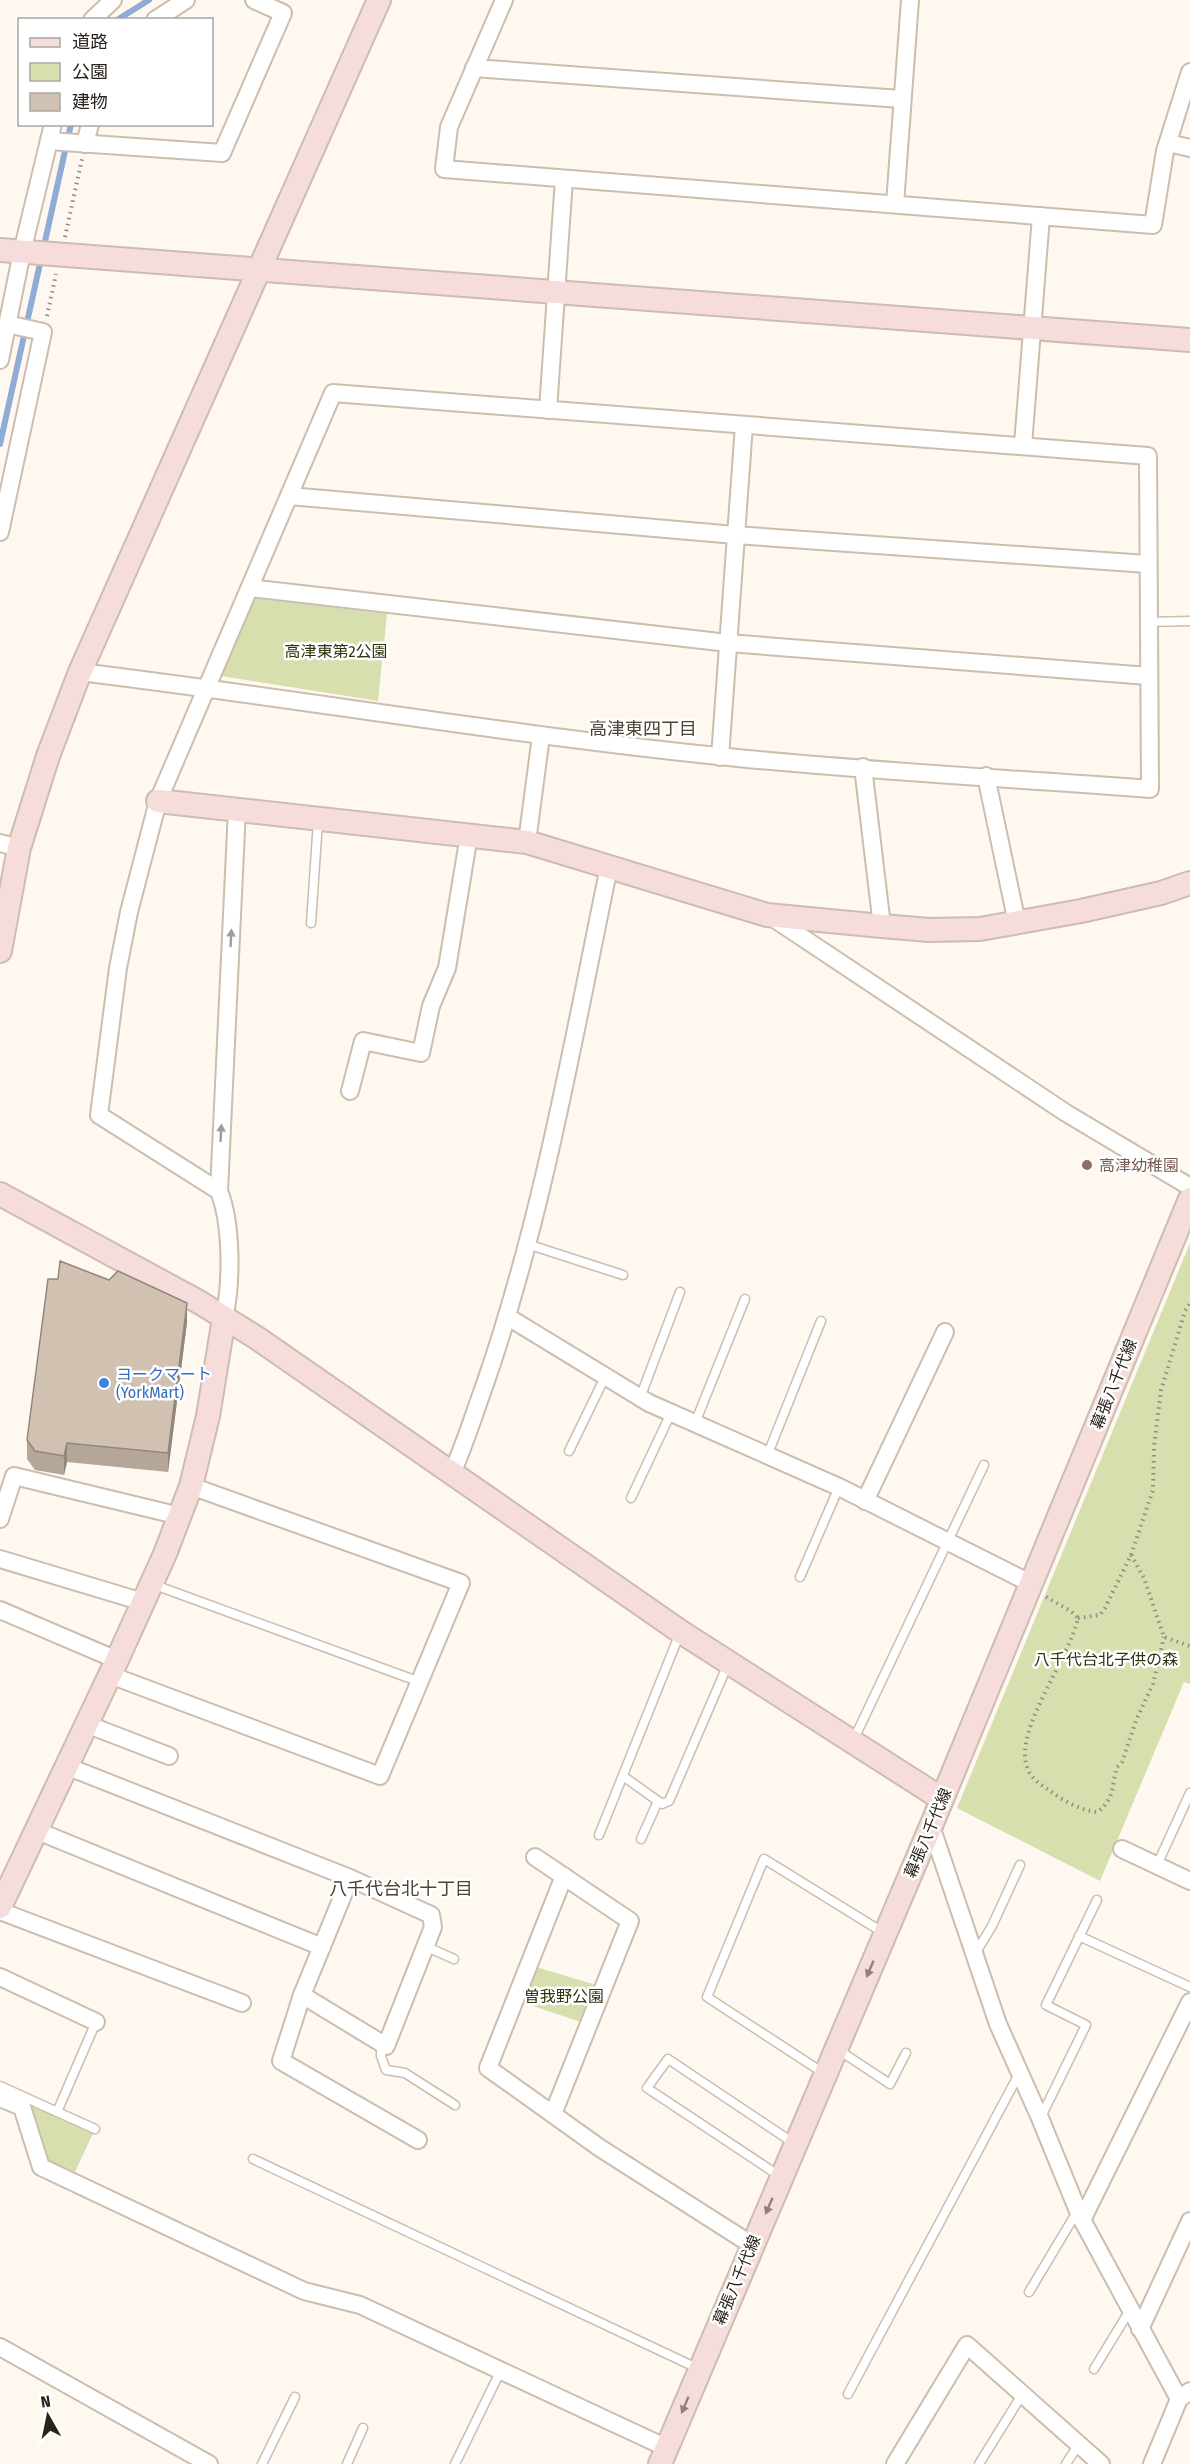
<svg xmlns="http://www.w3.org/2000/svg" width="1190" height="2464" viewBox="0 0 1190 2464" font-family="'Fira Sans Condensed','Noto Sans JP',sans-serif">
<style>
.green{fill:#d7dfaf}
.lines{fill:none;stroke-linecap:round;stroke-linejoin:round}
.stream{stroke:#8eacd4;stroke-width:6}
.lane-casing{stroke:#cdbdad;stroke-width:11}
.street-casing{stroke:#cdbdad;stroke-width:20}
.secondary-casing{stroke:#cdbdad;stroke-width:26}
.path{stroke:#918b85;stroke-width:4;stroke-dasharray:1.5 4.5;stroke-linecap:butt}
.lane{stroke:#fff;stroke-width:8}
.street{stroke:#fff;stroke-width:16}
.secondary{stroke:#f6dddc;stroke-width:22}
.wall{fill:#b4a698}
.shaded-wall{fill:#92877c}
.building{fill:#d1c1b1;stroke:#92877c;stroke-width:1.5}
.oneway{fill:#9f9c99}
.oneway2{fill:#90807c}
.education-dot{fill:#8d6e63;stroke:#fff;stroke-width:2}
.shop-dot{fill:#3f7fe0;stroke:#fff;stroke-width:2}
.labels{text-anchor:middle;dominant-baseline:central;stroke-width:5;stroke-linejoin:round;paint-order:stroke}
.park-label{font-size:16px;fill:#2e330c;stroke:#fff}
.education-label{font-size:16px;fill:#785e54;stroke:#fff;text-anchor:start}
.shop-label{font-size:16px;fill:#366cbe;stroke:#fff;text-anchor:start}
.street-label{font-size:16px;fill:#29231d;stroke:#fff}
.neighbourhood-label{font-size:18px;fill:#4f4234;stroke:#fff}
</style>
<rect width="100%" height="100%" fill="#fef8f1"/>
<!-- green -->
<g class="green">
<path d="M255,598l132,16 -9,87 -157,-25z"/>
<path d="M1190,1243v441l-6,-2 -84,199 -143,-73z"/>
<path d="M533,1966l63,19 -12,38 -63,-21z"/>
<path d="M27,2098l68,31 -21,45 -27,-14z"/>
</g>
<g class="lines">
<!-- stream -->
<g class="stream">
<path d="M117,20l32,-20"/>
<path d="M0,444l71,-320"/>
</g>
<defs>
<g id="lane">
<path d="M1148,622l42,-1"/>
<path d="M311,923l7,-102"/>
<path d="M527,1244l96,31"/>
<path d="M640,1398l40,-106"/>
<path d="M695,1423l50,-124"/>
<path d="M569,1451l36,-74"/>
<path d="M767,1456l54,-135"/>
<path d="M631,1498l40,-85"/>
<path d="M800,1577l39,-90"/>
<path d="M152,1584l268,98"/>
<path d="M853,1741l131,-276"/>
<path d="M623,1776l39,28 7,-3 59,-137"/>
<path d="M599,1835l81,-202"/>
<path d="M641,1839l17,-38"/>
<path d="M1157,1865l33,-72"/>
<path d="M1079,1936l111,51"/>
<path d="M425,1946l29,13"/>
<path d="M975,1954l17,-28 28,-61"/>
<path d="M381,2043v13l5,14 19,3 50,32"/>
<path d="M837,2049l53,35 16,-31"/>
<path d="M825,2074l-118,-77 57,-138 120,74"/>
<path d="M0,2086l95,43"/>
<path d="M57,2112l39,-90"/>
<path d="M1041,2117l45,-92 -40,-20 51,-105"/>
<path d="M253,2159l446,210"/>
<path d="M781,2177l-134,-89 21,-29 127,85"/>
<path d="M1029,2292l49,-82"/>
<path d="M1094,2369l36,-59"/>
<path d="M848,2394l171,-320"/>
<path d="M262,2464l33,-67"/>
<path d="M347,2464l16,-36"/>
<path d="M455,2464l45,-92"/>
<path d="M979,2464l44,-71"/>
<path d="M1066,2464l13,-20"/>
</g>
<g id="street">
<path d="M504,0l-55,127 -5,42 709,56 12,-74 25,-79"/>
<path d="M92,20l21,-20"/>
<path d="M155,20l31,-20"/>
<path d="M474,68l427,31"/>
<path d="M49,141l173,12 61,-140 -29,-13"/>
<path d="M1168,143l22,5"/>
<path d="M85,144l5,-20"/>
<path d="M895,204l15,-204"/>
<path d="M0,360l22,-108 31,-128"/>
<path d="M548,410l16,-231"/>
<path d="M1023,445l18,-229"/>
<path d="M289,496l446,39 412,29"/>
<path d="M0,532l43,-200 -36,-8"/>
<path d="M250,588l478,55 420,33"/>
<path d="M80,672c213,26 425,62 638,84 143,15 288,22 432,33l-2,-333 -815,-63 -175,408 -29,111 -11,56 -19,147 120,76"/>
<path d="M720,757l24,-332"/>
<path d="M863,767l19,159"/>
<path d="M986,776l31,147"/>
<path d="M527,842l14,-106"/>
<path d="M0,843l19,5"/>
<path d="M770,916l296,197 124,74"/>
<path d="M350,1091l13,-50 58,12 10,-47 16,-38 22,-133"/>
<path d="M508,1317l141,86 190,84 193,97"/>
<path d="M224,1318c8,-35 8,-94 -5,-127l18,-382"/>
<path d="M452,1473c13,-29 22,-59 33,-89 58,-168 88,-344 124,-517"/>
<path d="M865,1501l80,-169"/>
<path d="M0,1519l14,-43 166,40"/>
<path d="M0,1559l143,43"/>
<path d="M0,1610l117,50"/>
<path d="M110,1675l270,101 81,-193 -270,-97"/>
<path d="M86,1724l83,32"/>
<path d="M66,1766l284,112 81,37 2,12 -47,119 -84,-51 48,-117"/>
<path d="M931,1826l67,198 42,94 40,98 99,183"/>
<path d="M35,1830l287,117"/>
<path d="M1122,1849l68,32"/>
<path d="M535,1857l95,64 -77,193"/>
<path d="M564,1876l-76,192 112,80 152,97"/>
<path d="M0,1911l242,92"/>
<path d="M0,1977l96,45"/>
<path d="M302,1995l-21,66 137,79"/>
<path d="M0,2098l22,9 19,60 263,124 56,14 307,143"/>
<path d="M1082,2220l108,-218"/>
<path d="M1140,2329l50,-108"/>
<path d="M0,2347l209,117"/>
<path d="M895,2464l72,-119 134,119"/>
<path d="M1152,2464l27,-65 11,-8"/>
</g>
<g id="secondary">
<path d="M0,250l1190,90"/>
<path d="M158,801l369,41 240,73 115,11 47,4 51,-1 101,-18 80,-18 29,-10"/>
<path d="M0,951l19,-103 29,-92 32,-84 299,-672"/>
<path d="M0,1194l199,108 58,36 424,294 261,167"/>
<path d="M0,1907l117,-247 48,-106 26,-68 17,-70 16,-98"/>
<path d="M660,2464l271,-638 259,-627"/>
</g>
</defs>
<!-- lane casing -->
<use href="#lane" class="lane-casing"/>
<!-- street casing -->
<use href="#street" class="street-casing"/>
<!-- secondary casing -->
<use href="#secondary" class="secondary-casing"/>
<!-- path -->
<g class="path">
<path d="M65,237l17,-78"/>
<path d="M47,316l9,-42"/>
<path d="M1131,1555l13,23 20,59 26,9"/>
<path d="M1046,1597l25,14 7,7c-9,42 -64,111 -51,149 3,11 13,17 22,23 13,10 32,21 49,22 18,-16 13,-25 19,-45l5,-5 15,-44 16,-34 11,-47"/>
<path d="M1078,1618l22,-3 5,-7 26,-53 22,-65 1,-43 7,-57 24,-79 5,-8"/>
</g>
<!-- lane -->
<use href="#lane" class="lane"/>
<!-- street -->
<use href="#street" class="street"/>
<!-- secondary -->
<use href="#secondary" class="secondary"/>
</g>
<!-- wall -->
<path class="wall" d="M187,1322l-19,150 -101,-10 -3,13 -29,-5 -8,-11v-19z"/>
<!-- shaded-wall -->
<g class="shaded-wall">
<path d="M187,1303v19l-19,150v-19z"/>
<path d="M67,1443v19l-3,13v-19z"/>
</g>
<!-- building -->
<path class="building" d="M60,1261l49,19 9,-9 69,32 -19,150 -101,-10 -3,13 -29,-5 -8,-11 21,-161h10z"/>
<!-- one-way arrows -->
<defs><path id="oneway-solid" d="M-6-.8H1V-3.2L6.5 0L1 3.2V.8H-6Z" transform="scale(1.5)"/></defs>
<g class="oneway">
<use href="#oneway-solid" transform="translate(231 938) rotate(-87)"/>
<use href="#oneway-solid" transform="translate(221 1133) rotate(-87)"/>
</g>
<g class="oneway2">
<use href="#oneway-solid" transform="translate(870 1969) rotate(113)"/>
<use href="#oneway-solid" transform="translate(769 2206) rotate(113)"/>
<use href="#oneway-solid" transform="translate(685 2405) rotate(113)"/>
</g>
<!-- markers -->
<circle class="education-dot" cx="1087" cy="1165" r="6"/>
<circle class="shop-dot" cx="104" cy="1383" r="6"/>
<g class="labels">
<!-- park labels -->
<g class="park-label">
<text x="336" y="651">高津東第2公園</text>
<text x="1106" y="1659">八千代台北子供の森</text>
<text x="564" y="1996">曽我野公園</text>
</g>
<!-- education labels -->
<g class="education-label">
<text x="1099" y="1165">高津幼稚園</text>
</g>
<!-- shop labels -->
<g class="shop-label">
<text x="116" y="1374">ヨークマート<tspan x="116" dy="18">(YorkMart)</tspan></text>
</g>
<!-- street labels -->
<g class="street-label">
<text transform="translate(1114 1384) rotate(-68)">幕張八千代線</text>
<text transform="translate(928 1833) rotate(-67)">幕張八千代線</text>
<text transform="translate(737 2280) rotate(-67)">幕張八千代線</text>
</g>
<!-- neighbourhood labels -->
<g class="neighbourhood-label">
<text x="643" y="729">高津東四丁目</text>
<text x="401" y="1889">八千代台北十丁目</text>
</g>
</g>
<!-- legend -->
<rect x="18" y="18" width="195" height="108" fill="#ffffff" stroke="#a9a7a5" stroke-width="1.5"/>
<rect x="30" y="38" width="30" height="9" fill="#f6dddc" stroke="#a9a7a5" stroke-width="1.5"/>
<text x="72" y="48" font-size="18" fill="#29231d">道路</text>
<rect x="30" y="63" width="30" height="18" fill="#d7dfaf" stroke="#a9a7a5" stroke-width="1.5"/>
<text x="72" y="78" font-size="18" fill="#29231d">公園</text>
<rect x="30" y="93" width="30" height="18" fill="#d1c1b1" stroke="#a9a7a5" stroke-width="1.5"/>
<text x="72" y="108" font-size="18" fill="#29231d">建物</text>
<!-- north arrow -->
<g transform="translate(48 2416) rotate(351)" stroke="#ffffff" stroke-width="4.5" paint-order="stroke">
<path d="M0-4.5L10 22L0 15L-10 22Z" fill="#29231d"/>
<text y="-9" font-size="16" font-weight="bold" text-anchor="middle" fill="#29231d">N</text>
</g>
</svg>
